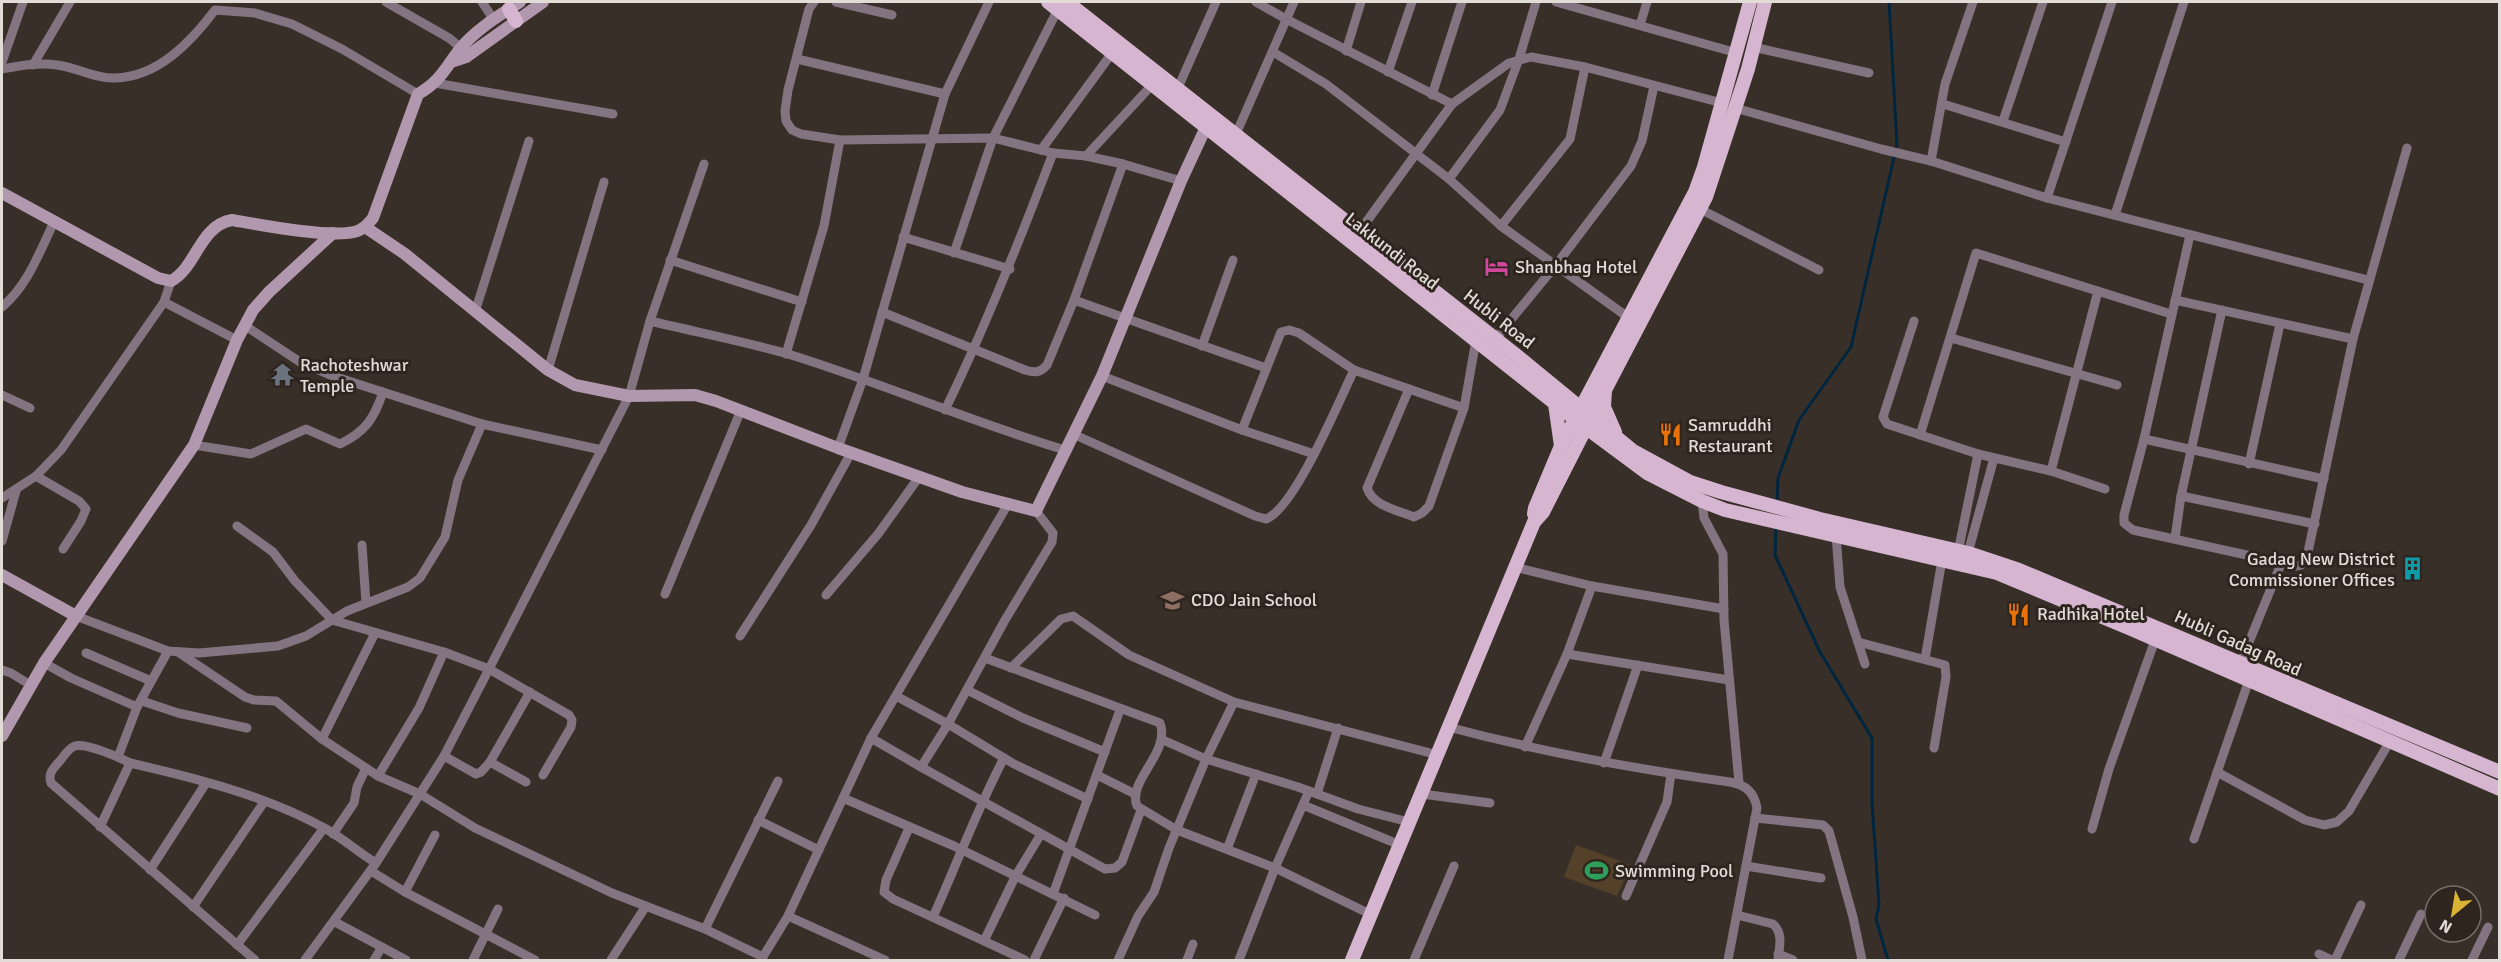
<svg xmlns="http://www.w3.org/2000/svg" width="2501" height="962" viewBox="0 0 2501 962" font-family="Signika,sans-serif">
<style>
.pitch{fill:#554029}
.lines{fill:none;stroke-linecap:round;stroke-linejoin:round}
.stream{stroke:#00253e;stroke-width:3}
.street{stroke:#847481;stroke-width:9}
.secondary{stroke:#b298ae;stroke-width:12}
.primary{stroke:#d6b5d0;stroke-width:14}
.labels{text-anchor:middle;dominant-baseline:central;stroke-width:6;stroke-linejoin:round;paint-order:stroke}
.street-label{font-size:18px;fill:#e1dcd6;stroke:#2e261e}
.poi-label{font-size:18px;fill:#e1dcd6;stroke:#2e261e;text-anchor:start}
</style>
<rect width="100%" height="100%" fill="#383028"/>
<!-- pitch -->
<path class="pitch" d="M1576,845l55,20 -14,31 -53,-19z"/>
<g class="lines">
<!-- stream -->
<g class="stream">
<path d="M1777,502l1,-24 21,-58 52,-73 46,-203 -8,-142"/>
<path d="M1776,527l-1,28 45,97 52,86v65l7,102 -3,14 12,41"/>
</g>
<!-- street -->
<g class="street">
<path d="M386,2l63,36 12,10"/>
<path d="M482,2l12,18"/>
<path d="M814,2l-5,7 -21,81 -3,21 1,10 6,9 9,4 39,6 153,-2 60,15 33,3 37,8 58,17"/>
<path d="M836,2l56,13"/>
<path d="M1256,2l30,17 166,85 57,-41 22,-6 54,10 137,36"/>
<path d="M1556,2l181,51"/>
<path d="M1640,25l7,-23"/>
<path d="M1753,47l116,26"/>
<path d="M1346,51l15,-49"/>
<path d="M1273,52l53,32 123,95 52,47 128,92"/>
<path d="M797,59l148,35"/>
<path d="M2,62l21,-60"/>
<path d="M33,65l37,-63"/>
<path d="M2,69c17,-3 37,-7 55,-4 19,2 38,14 58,13 43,-1 76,-36 100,-68l40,3 37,11 50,25 76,45"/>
<path d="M1388,72l24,-70"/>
<path d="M435,83l178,31"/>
<path d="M1177,90l39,-88"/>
<path d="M1432,95l30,-93"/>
<path d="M1943,104l123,38"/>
<path d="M1735,108l146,41 50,12 116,37 321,82"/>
<path d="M2003,121l40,-119"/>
<path d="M1236,134l58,-132"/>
<path d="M1041,150l71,-97"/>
<path d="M1086,156l66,-71"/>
<path d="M1931,161l14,-77 28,-82"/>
<path d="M1449,179l51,-69 19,-51 17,-57"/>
<path d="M2047,198l65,-196"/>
<path d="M1700,209l119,61"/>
<path d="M2115,215l69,-213"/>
<path d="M1501,226l69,-87 15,-72"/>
<path d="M1359,232l93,-128"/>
<path d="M2190,235l-46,204 -20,76v8l9,7 163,36 5,-1 7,-13 45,-213 54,-191"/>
<path d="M903,237l107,32"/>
<path d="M954,253l39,-115 65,-129"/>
<path d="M670,260l132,42"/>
<path d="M1074,300l192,68"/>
<path d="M2175,300l178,39"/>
<path d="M164,302l73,38"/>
<path d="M2,307c26,-22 37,-54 52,-85"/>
<path d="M475,312l54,-171"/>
<path d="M882,312l143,58c10,3 15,3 22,-5l27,-65 49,-136"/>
<path d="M650,321c46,11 93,20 138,33 94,29 183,68 277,96"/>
<path d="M1914,321l-31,96 4,7 91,30 73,17 54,18"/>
<path d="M244,325l56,37 33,14 149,48 120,26"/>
<path d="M1951,338l166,47"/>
<path d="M1495,339l61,-74 75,-99 11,-25 12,-55"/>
<path d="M1202,346l31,-86"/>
<path d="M786,354l38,-128 16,-86"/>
<path d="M548,370l56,-188"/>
<path d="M1102,376l140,54 72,24"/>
<path d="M1409,389l-42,99c6,18 30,22 47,29l8,-4 7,-7 35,-98 12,-68"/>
<path d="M2,395l28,13"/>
<path d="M945,410c41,-84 75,-170 108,-257"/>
<path d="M1242,430l39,-98 8,-2 10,3 55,37"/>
<path d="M1073,434l182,82 11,3c29,-11 73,-118 88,-149l110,38"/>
<path d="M1920,435l56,-182 195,61"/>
<path d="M2144,439l180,40"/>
<path d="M194,445l57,9 55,-25 34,15c25,-12 34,-25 43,-52"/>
<path d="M838,448l25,-69 82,-285 44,-92"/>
<path d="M2249,464l31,-140"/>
<path d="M2051,471l47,-180"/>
<path d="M36,476l43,25 7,8 -5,12 -18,28"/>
<path d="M2181,496l134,28"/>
<path d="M2,498l34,-22 25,-26 103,-148 7,-21"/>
<path d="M1702,501l2,17 19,36 1,66 15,163"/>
<path d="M1036,511l17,22 -1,9 -47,78 -57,104 66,40 74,35"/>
<path d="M237,526l36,26 22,29 37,39 112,32 45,17 -45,87 -68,107 -71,97"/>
<path d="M1836,535l4,52 25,77"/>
<path d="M2175,538l6,-42 41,-186"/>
<path d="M2,541l14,-50"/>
<path d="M362,545l4,58"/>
<path d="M1958,552l20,-98"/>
<path d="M1968,553l26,-95"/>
<path d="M1514,567l78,19 132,23"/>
<path d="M665,594l76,-184"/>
<path d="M826,595l52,-61 41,-57"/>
<path d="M76,616l92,35 31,2 79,-7 28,-10 41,-25 61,-24 12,-9 25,-41 13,-57 24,-56"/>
<path d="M740,636l71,-111 40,-72"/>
<path d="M1858,642l87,23 1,12 -12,71"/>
<path d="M178,652l67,45 9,3 22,1 46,38 56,37 42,18 55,34 137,65 93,36 58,28"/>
<path d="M86,653l65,28"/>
<path d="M1567,654l162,26"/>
<path d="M985,658l175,65c11,30 -33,57 -23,83l40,24 98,38 -36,92"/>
<path d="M1925,659l17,-99"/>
<path d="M44,663l27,15 66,29"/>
<path d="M2240,664l41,-100"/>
<path d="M1011,668l50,-49 12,-3 56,39 105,47 204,53"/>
<path d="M2,670l9,3 21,13"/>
<path d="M967,690l56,28 82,34"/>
<path d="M896,696l52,28 -27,43 184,102 10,-1 7,-6 19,-52"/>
<path d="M142,701l36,12 69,15"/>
<path d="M1448,727c94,25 187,42 282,55 16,3 24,10 27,26l-29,152"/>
<path d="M871,738l50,29"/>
<path d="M322,739l53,-106"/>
<path d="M1163,740l43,19 28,-57"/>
<path d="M1525,747l42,-93 25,-68"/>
<path d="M444,756l32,18 5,-2 9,-10 36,20"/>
<path d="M118,757l19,-50 31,-56"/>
<path d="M490,762l40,-70"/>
<path d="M1604,763l34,-98"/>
<path d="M2217,772l88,48 19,5 13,-3 12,-11 41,-70"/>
<path d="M543,775l28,-48 1,-7 -3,-5 -80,-46 140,-273 21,-75 54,-157"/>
<path d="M1097,775l38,19"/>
<path d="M378,776l41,-68 25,-56"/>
<path d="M1309,791l-34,77 95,46"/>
<path d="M1317,794l21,-66"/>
<path d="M1422,794l68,9"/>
<path d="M843,798l111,48 141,69"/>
<path d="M1303,805l97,40"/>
<path d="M1755,818l68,7 6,6 24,86 9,43"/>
<path d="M758,820l61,30"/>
<path d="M100,827l30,-64"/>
<path d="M909,828l-23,52 -2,12 9,7 91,42 31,-64 26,-43"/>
<path d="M2092,829l17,-60 46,-129"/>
<path d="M333,834l21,-31 3,-16 9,-19"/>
<path d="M2194,839l55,-159"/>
<path d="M1227,849l29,-75"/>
<path d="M1746,866l75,12"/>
<path d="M150,870l56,-87"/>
<path d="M371,871l34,21 130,68"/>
<path d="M405,892l30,-57"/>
<path d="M1053,894l67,-184"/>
<path d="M1626,896l41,-94 4,-28"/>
<path d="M193,907l71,-105"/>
<path d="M1737,915l36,9c11,10 6,24 5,36"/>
<path d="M788,916l97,44"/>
<path d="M933,917c24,-53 44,-108 71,-159"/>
<path d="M335,922l71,38"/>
<path d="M705,929l73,-148"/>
<path d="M984,941l41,19"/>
<path d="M237,945l87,-117"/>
<path d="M1778,954l15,6"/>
<path d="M2319,954l13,6"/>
<path d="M255,960l-204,-177c-3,-9 1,-13 7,-20 5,-5 10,-15 17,-17 11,-3 44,11 55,17 66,15 137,33 196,66 18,10 33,24 50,34"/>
<path d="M374,960l8,-13"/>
<path d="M473,960l25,-51"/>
<path d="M611,960l35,-54"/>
<path d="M761,960l27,-44 83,-178 137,-234"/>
<path d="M1034,960l30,-62"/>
<path d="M1118,960l20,-44 16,-24 15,-44 37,-89 92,28 60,22 51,13"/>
<path d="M1187,960l6,-16"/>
<path d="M1414,960l40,-94"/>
<path d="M2335,960l26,-55"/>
<path d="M2399,960l22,-46"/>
<path d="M2472,960l16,-33"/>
</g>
<!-- secondary -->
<g class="secondary">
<path d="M454,61l12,-4 77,-55"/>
<path d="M2,193l156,85 13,3c26,-14 28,-55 61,-61 29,5 96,18 122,12 9,-2 14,-8 19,-14l45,-124c22,-12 28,-27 42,-45 15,-19 40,-34 60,-47"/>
<path d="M365,227l40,27 143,116 27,15 54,11 66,-1 21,6 122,47 124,44 74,19 66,-135 79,-195 25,-54"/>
<path d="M2,575l74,41"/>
<path d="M2,736l42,-73 150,-218 43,-105 16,-30 16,-18 64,-59"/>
</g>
<!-- primary -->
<g class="primary">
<path d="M1048,2l537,425 62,46 55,28 23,9 272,63 132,55 371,161"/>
<path d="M1067,2l449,353 117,96 57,31 31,10 99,27 148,34 51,17 481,202"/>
<path d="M509,9l7,12"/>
<path d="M1555,404l6,42"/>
<path d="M1615,432l-11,-25 1,-17 101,-193 42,-128 17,-67"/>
<path d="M1534,514l1,-6 26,-62 134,-254 9,-25 46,-165"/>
<path d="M1352,960l182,-438 9,-10 62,-122"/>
</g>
</g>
<!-- icons -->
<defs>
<symbol id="hotel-bare" viewBox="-9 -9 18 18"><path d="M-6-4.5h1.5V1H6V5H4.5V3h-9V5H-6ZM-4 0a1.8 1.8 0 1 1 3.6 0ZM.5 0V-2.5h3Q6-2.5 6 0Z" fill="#d1479c" stroke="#2e261e" stroke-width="2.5" paint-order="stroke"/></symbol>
<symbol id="temple-bare" viewBox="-9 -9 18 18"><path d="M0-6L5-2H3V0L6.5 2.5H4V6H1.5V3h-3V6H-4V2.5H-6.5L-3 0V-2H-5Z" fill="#6b7280" stroke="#2e261e" stroke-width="2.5" paint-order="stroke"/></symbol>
<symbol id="restaurant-bare" viewBox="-9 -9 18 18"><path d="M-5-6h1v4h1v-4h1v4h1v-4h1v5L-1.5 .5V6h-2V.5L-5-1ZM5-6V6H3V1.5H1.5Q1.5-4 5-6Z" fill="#e8710a" stroke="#2e261e" stroke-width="2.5" paint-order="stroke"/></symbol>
<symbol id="building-bare" viewBox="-9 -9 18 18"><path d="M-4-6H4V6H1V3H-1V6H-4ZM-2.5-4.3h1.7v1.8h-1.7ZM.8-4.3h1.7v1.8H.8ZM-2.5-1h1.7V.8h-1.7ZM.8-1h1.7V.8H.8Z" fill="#0f9aa8" stroke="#2e261e" stroke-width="2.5" paint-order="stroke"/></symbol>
<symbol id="school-bare" viewBox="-9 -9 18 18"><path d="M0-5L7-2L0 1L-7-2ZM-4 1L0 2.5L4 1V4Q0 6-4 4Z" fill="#8d6e63" stroke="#2e261e" stroke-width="2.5" paint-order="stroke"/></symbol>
<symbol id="stadium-bare" viewBox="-9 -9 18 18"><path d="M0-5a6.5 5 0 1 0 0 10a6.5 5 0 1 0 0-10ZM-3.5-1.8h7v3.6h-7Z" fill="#2e9e5b" stroke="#2e261e" stroke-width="2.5" paint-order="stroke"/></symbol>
</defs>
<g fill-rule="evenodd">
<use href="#hotel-bare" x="1480" y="250" width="33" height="33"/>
<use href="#temple-bare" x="266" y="358" width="33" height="33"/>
<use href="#restaurant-bare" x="1654" y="418" width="33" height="33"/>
<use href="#building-bare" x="2396" y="552" width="33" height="33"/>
<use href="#school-bare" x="1156" y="584" width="33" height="33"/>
<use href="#restaurant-bare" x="2002" y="598" width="33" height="33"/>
<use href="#stadium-bare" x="1580" y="854" width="33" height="33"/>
</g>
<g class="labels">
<!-- street labels -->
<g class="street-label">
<text transform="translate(1392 251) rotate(38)">Lakkundi Road</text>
<text transform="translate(1499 319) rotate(38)">Hubli Road</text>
<text transform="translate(2238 643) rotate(24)">Hubli Gadag Road</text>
</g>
<!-- poi labels -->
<g class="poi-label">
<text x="1515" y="267">Shanbhag Hotel</text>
<text x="300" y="365">Rachoteshwar<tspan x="300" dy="21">Temple</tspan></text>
<text x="1688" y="425">Samruddhi<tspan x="1688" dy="21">Restaurant</tspan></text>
<text x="2395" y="559" text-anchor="end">Gadag New District<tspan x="2395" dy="21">Commissioner Offices</tspan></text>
<text x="1191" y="600">CDO Jain School</text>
<text x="2037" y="614">Radhika Hotel</text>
<text x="1615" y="871">Swimming Pool</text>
</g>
</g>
<!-- border -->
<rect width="2501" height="962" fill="none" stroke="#e1dcd6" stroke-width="6"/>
<!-- north arrow -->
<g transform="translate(2453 914) rotate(210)"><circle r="28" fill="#2e261e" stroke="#766f68" stroke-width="1.5"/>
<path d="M0-4.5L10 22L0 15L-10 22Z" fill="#dab334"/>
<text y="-9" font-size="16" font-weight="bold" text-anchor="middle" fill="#e1dcd6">N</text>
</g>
</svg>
